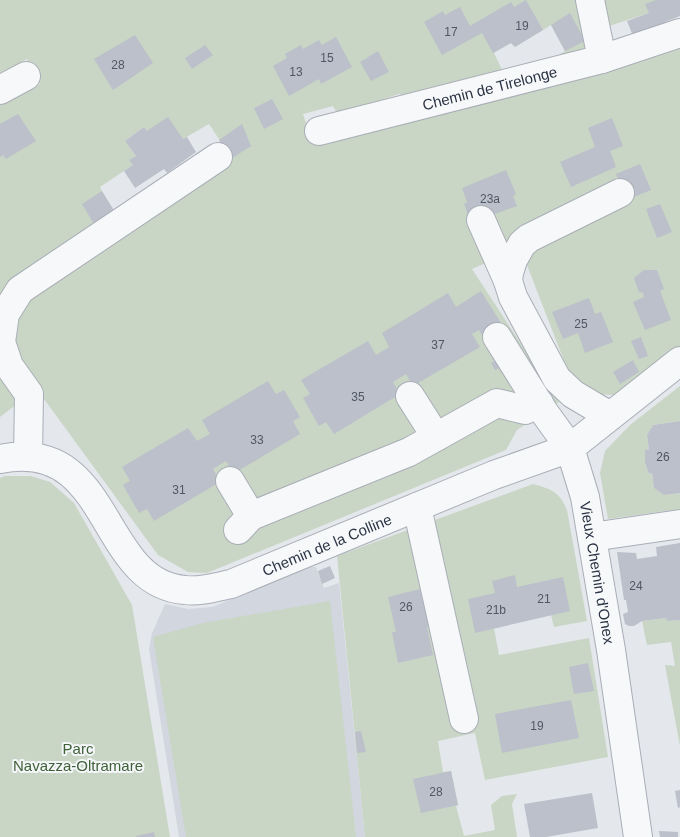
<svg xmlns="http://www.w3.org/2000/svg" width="680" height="837" viewBox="0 0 680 837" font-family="Helvetica,sans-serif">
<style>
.built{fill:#d2d6de}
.green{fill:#c9d6c5}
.building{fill:#bbc0ca}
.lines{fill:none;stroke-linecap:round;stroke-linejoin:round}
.minor-casing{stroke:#a9aeb7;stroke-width:30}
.minor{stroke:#f7f8fa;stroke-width:28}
.labels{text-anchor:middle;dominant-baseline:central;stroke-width:4;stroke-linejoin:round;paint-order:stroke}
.number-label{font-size:12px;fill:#4f5766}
.street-label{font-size:15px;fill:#2b3445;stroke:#f4f6f9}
.park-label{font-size:15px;fill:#3f6138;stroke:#f4f6f9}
</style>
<rect width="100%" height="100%" fill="#e4e7ec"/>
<!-- built -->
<path class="built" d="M311,567h5l8,21 15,-5 26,254h-186l-30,-188 3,-16 13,-29 23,5 24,-2z"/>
<!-- green -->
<g class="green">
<path d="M0,0h582l5,43 -5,9 -31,8 14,-9 -14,-26 -36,22 -4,-4 -17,10 11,23 -93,21 -13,-3 -18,6 2,5 -39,12 -8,-6 -3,-5 -30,8 10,31 63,-21 304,-85v308l-65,48 -27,-1 -15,-10 -46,-119 6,-21 -22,8 -39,17 87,133 -42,28 -11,20 -299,123 -19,-1 -30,-17 -122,-167 -22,-39v-17l10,-30 54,-39 155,-103 -24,-36 -26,15 -36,-8 -3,-4 -19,14 11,15 -7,4 4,5 -33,22 2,4 -6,35 -96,73v-196l40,-19 -13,-25 -27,14z"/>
<path d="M600,0h80l-31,13 -43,14z"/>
<path d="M0,368l21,33 -21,16z"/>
<path d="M680,386v35l-27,4 -6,10 2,15 -4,1v12l4,11 3,-1 2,15 10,7 16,-2v16l-72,10 -8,-46 5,-22 25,-26z"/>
<path d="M5,476h26l19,6 24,21 58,102 38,232h-170v-359z"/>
<path d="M533,484c18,5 27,8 34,26l20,111 -33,6 -3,-12 -57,13 5,27 90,-17 19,119 -123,23 -10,-47 -37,8 5,31 8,-1 7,34 -2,1 8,30 31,-6 -4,-25 11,-9 15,-2 -5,10 5,33h-152l-28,-281z"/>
<path d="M330,601l26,236h-170l-33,-200 50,-14z"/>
<path d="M666,618l1,3 13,-1v126l-15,-81 10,1 -4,-24 -24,3 -5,-24z"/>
</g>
<!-- building -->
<g class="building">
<path d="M526,0l17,30 -28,17 -4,-4 -18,10 -11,-20 -40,22 -18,-33 19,-11 2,4 15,-8 10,19 41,-24 3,5z"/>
<path d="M656,0h24v16l-15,6 3,8 -33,11 -8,-20 22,-8 -4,-9z"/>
<path d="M570,13l15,28 -20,10 -14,-26z"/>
<path d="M135,35l18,28 -40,27 -19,-31z"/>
<path d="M336,37l16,30 -31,17 -2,-5 -30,17 -16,-30 14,-8 -2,-4 16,-9 2,4 16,-9 3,5z"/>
<path d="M205,45l8,10 -21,14 -7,-11z"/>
<path d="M378,51l11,21 -18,9 -11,-19z"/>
<path d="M272,99l11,20 -19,10 -10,-21z"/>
<path d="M18,114l18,27 -30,18 -3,-4 -3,2v-33z"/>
<path d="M168,117l15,22 4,-2 9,15 -29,21 -3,-4 -29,19 -11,-17 9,-6 -4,-5 7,-4 -11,-15 19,-14 3,4z"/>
<path d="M612,118l11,28 -13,5 6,16 -45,20 -11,-25 35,-15 -7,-19z"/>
<path d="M242,124l9,22 -20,13 -12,-19z"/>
<path d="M640,164l11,26 -25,10 -10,-26z"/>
<path d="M506,170l10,24 -3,2 4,10 -46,17 -7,-19 3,-2 -5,-14z"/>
<path d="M102,191l13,21 -21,12 -12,-20z"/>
<path d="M660,204l12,28 -15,6 -11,-29z"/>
<path d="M644,270h13l7,19 -4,2 11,29 -26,10 -12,-28 11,-5 -1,-4 -4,-1 -5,-14z"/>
<path d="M481,291l35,56 -19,13 -18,-30 -7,4 8,13 -67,39 -7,-12 -13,8 7,12 -66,40 -8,-12 -7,4 -16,-28 7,-4 -9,-14 67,-39 8,14 13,-8 -7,-14 66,-40 8,14z"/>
<path d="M589,298l6,16 6,-2 12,30 -28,11 -7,-20 -15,6 -11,-27z"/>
<path d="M641,337l7,19 -9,3 -8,-18z"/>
<path d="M497,360l4,7 -6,3 -4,-7z"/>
<path d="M633,360l6,12 -19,12 -7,-12z"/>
<path d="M268,381l8,13 8,-4 16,27 -7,4 7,13 -67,40 -7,-13 -13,8 7,13 -66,39 -7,-12 -8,4 -16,-28 7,-4 -8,-14 66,-39 9,13 13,-7 -8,-14z"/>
<path d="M680,421v72l-16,2 -10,-7 -2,-15 -3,1 -4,-11v-13h4l-2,-15 6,-10z"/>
<path d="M680,543v77l-13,1 -1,-3 -24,3 -8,5h-5l-4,-2 -2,-10 5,-2 -2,-12h-2l-7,-48 19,1 1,6 20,-3 -1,-9z"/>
<path d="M330,566l5,12 -13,6 -4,-13z"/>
<path d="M515,575l2,12 46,-10 7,34 -95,22 -7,-34 27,-6 -3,-12z"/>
<path d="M420,589l9,38h-2l6,28 -35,8 -6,-31h4l-8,-35z"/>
<path d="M588,663l6,28 -20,3 -5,-27z"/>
<path d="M571,700l8,38 -77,15 -7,-39z"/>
<path d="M361,731l5,21 -9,1 -2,-21z"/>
<path d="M451,771l7,34 -37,8 -8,-34z"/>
<path d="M680,790v17l-2,1 -3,-17z"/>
<path d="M592,793l6,35 -52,9h-16l-6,-33z"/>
<path d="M659,831l19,1v5h-18z"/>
<path d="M154,832l1,5h-19v-1z"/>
</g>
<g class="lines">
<defs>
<g id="minor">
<path d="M602,59l78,-26"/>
<path d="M0,90l26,-14"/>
<path id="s1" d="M319,131l283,-72 -12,-59"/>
<path d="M481,220l27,61"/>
<path id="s2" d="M497,337l47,75 26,36 15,49 26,153 27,187"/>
<path d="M410,396l26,41"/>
<path d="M610,416l-37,-22 -16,-15 -44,-82 -5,-16 1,-8 4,-13 9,-16 7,-6 91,-45"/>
<path d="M28,457l1,-63 -20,-28 -8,-24 4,-28 15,-24 198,-133"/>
<path id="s3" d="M0,459c113,-23 98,125 185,131 15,2 31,-3 46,-6l263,-109 76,-27 110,-87"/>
<path d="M230,481l21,35"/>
<path d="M417,507l47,212"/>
<path d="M238,530l13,-14 158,-64 88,-49 28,7 14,-7"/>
<path d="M592,537l88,-13"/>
</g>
</defs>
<!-- minor casing -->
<use href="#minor" class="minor-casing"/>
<!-- minor -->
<use href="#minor" class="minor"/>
</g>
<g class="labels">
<!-- number labels -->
<g class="number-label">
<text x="522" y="26">19</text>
<text x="451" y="32">17</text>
<text x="327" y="58">15</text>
<text x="118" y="65">28</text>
<text x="296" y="72">13</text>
<text x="490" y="199">23a</text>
<text x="581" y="324">25</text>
<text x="438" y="345">37</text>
<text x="358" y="397">35</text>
<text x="257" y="440">33</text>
<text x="663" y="457">26</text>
<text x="179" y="490">31</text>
<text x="636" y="586">24</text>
<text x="544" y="599">21</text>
<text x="406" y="607">26</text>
<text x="496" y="610">21b</text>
<text x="537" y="726">19</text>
<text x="436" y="792">28</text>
</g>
<!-- street labels -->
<g class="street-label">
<text stroke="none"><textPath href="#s1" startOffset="176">Chemin de Tirelonge</textPath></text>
<text stroke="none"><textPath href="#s3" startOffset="394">Chemin de la Colline</textPath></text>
<text stroke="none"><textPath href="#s2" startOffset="261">Vieux Chemin d'Onex</textPath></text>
</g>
<!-- park labels -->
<g class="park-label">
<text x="78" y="748">Parc<tspan x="78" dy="17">Navazza-Oltramare</tspan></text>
</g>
</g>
</svg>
